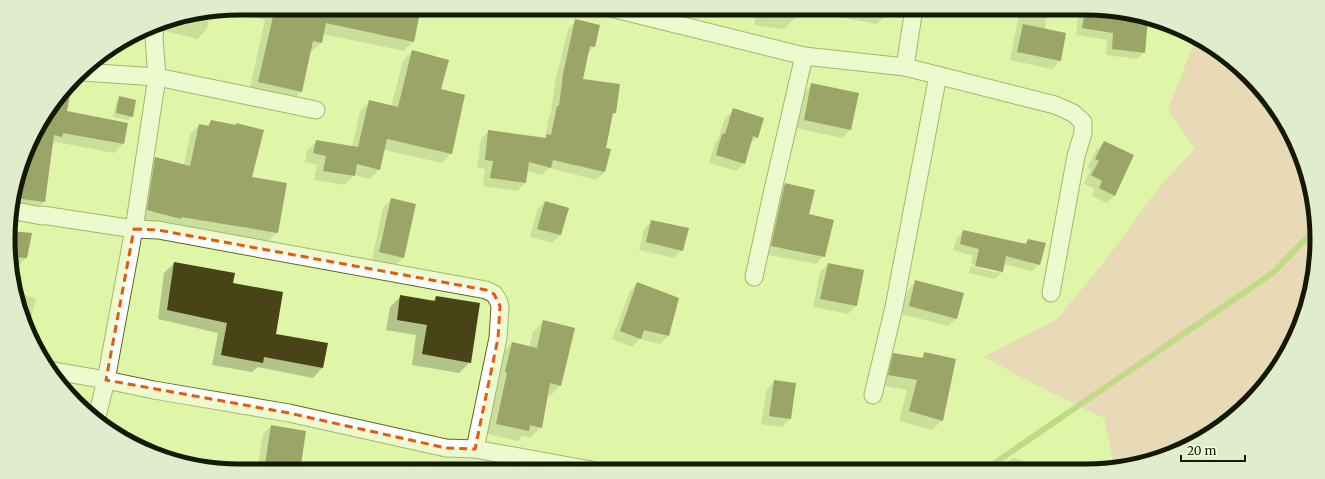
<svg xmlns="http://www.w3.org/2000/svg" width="1325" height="479" viewBox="0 0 1325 479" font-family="Merriweather,serif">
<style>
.green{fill:#f4b8c7}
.shadow{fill:#0003}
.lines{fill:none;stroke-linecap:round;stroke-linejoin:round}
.stream{stroke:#a0b95b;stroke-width:6}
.building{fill:#494318}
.minor-casing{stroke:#5a6c20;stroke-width:19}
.minor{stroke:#fff;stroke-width:17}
.marked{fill:none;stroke:#e8590c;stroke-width:3;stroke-dasharray:8 5;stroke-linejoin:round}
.rim{fill:none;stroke:#131a00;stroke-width:5}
</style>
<rect width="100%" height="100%" fill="#dff6a9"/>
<!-- green -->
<path class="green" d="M1195,40l32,16 59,68 29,86 -6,90 -31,68 -40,45 -50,34 -73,22 -11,-51 -64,-31 -56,-30 73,-38 47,-57 56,-76 35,-37 -27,-39z"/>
<!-- shadow -->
<g class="shadow">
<path d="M240,8h180l-7,33 -9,10 -82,-17 -1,9 -10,9h-2l-8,40 -10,9 -42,-9 16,-72 -38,-10z"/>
<path d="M757,8h131l-1,6 -10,10 -81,-15 -2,10 -10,10 -30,-4z"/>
<path d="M1020,8h27l-2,22 15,31 -8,8 -42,-9z"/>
<path d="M1085,11l38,6 1,-4 20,3v36l-7,7 -31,-4 1,-15 -31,-5 2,-17z"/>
<path d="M210,13l-3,16 -10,10 -45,-11 13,-8z"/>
<path d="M576,21l18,26 -6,6 -6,27 33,33 -4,3 -6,33v23l-9,8 -47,-12 -7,7 -15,-4 -2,12 -8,8 -34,-5 2,-17 -8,-1 4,-29 8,-8 56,7 4,-23 2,-2 4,-30 13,-54z"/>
<path d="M412,51l28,39 11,63 -9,10 -58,-13 -5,19 -9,10 -16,-4 -9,10 -31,-5 3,-15 -12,-3 2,-11 10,-10 35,6 8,-36 10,-10 21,6 12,-46z"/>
<path d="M812,84l38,46 -8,8 -46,-10 8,-36z"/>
<path d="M120,98l12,18 -4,4 -15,-3 3,-15z"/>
<path d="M57,102l10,2 -2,8 62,12 -4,20 -9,9 -58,-11 -4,3 -8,57 -9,9 -24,-4 28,-83z"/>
<path d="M734,110l23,27 -7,7 -5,19 -9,8 -27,-8 6,-20 3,-4 7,-21z"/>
<path d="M211,121l24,5 1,-2 14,54 27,55 -9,8 -95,-15 -2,1 -32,-8 8,-52 8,-9 29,7 6,-31 9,-9 7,1z"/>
<path d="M1104,142l11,53 -8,8 -15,-7 3,-7 -11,-5 7,-15 -4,-1 9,-18z"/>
<path d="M785,184l23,30 16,42 -8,8 -53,-10 14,-62z"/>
<path d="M392,199l23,6 -12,53 -8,8 -23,-6 11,-53z"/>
<path d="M545,202l23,6 -8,27 -8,8 -22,-6 7,-27z"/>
<path d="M652,221l30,29 -8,8 -35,-8 5,-21z"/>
<path d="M11,231l19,3 -4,24 -10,10h-4z"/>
<path d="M963,231l61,13 4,-4 11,24 -7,7 -29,-7 -1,8 -7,7 -26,-6 2,-7 27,7v-3l-27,-6 2,-8 -20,-6 4,-12z"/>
<path d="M174,263l58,20 43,52 52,9 -5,24 -9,10 -55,-11 -6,5 -40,-7 6,-32 -60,-14 6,-46z"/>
<path d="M828,264l28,42 -8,8 -35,-7 7,-35z"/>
<path d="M916,282l41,36 -9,8 -47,-12 7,-24z"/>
<path d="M638,283l40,15 -10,38 -8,8 -20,-5 -8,8 -20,-8 18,-48z"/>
<path d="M16,294l20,4 -7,28z"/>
<path d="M401,296l31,5 4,-4 34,65 -11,11 -47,-8 4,-30 -30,-5 4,-23z"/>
<path d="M543,321l17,65 -10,10 -3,-1 -6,32 -11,11 -8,-2 -4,5 -31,-7 15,-81 10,-10 17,4 4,-15z"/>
<path d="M894,354l25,5 6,-5 17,66 -10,10 -33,-9 8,-31 -28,-5 5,-21z"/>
<path d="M775,381l20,3 -5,35 -8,8 -21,-3 6,-35z"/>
<path d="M70,392l9,3 -1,6z"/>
<path d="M271,426l28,45h-42l6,-37z"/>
<path d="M1012,458l35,8 3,-4 21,5v2h-66l1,-5z"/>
</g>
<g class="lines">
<!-- stream -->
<path class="stream" d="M986,469l288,-197 40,-42"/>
</g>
<!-- building -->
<g class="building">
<path d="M275,8h146l-7,34 -88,-19 -4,20 -9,-2 -11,51 -44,-10z"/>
<path d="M1085,10l63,9 -3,34 -33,-4 1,-16 -31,-5z"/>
<path d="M575,19l25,6 -5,22 -5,-1 -7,33 37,5 -4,29h-3l-7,35 5,1 -6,23 -52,-12 -2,8 -22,-6 -3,21 -36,-5 3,-17 -8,-1 3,-30 58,8 1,-4 4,1 6,-29h2l4,-32z"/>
<path d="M1023,24l43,9 -5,28 -44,-9z"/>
<path d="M412,50l37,10 -8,29 24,6 -13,59 -65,-15 -7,31 -23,-6 -2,12 -32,-5 3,-15 -13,-3 3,-13 42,7 11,-47 29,7z"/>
<path d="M811,83l48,10 -8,37 -47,-10z"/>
<path d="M72,84l-5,27 61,12 -4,21 -61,-11 -1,4 -8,-2 -9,67 -31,-4 25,-74z"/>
<path d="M119,96l17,4 -3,17 -17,-4z"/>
<path d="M733,108l31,10 -6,20 -5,-2 -8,28 -29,-9 6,-21h3z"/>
<path d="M211,120l25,5v-2l28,7 -12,47 35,6 -9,50 -97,-16v2l-34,-9 8,-53 35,9 9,-42 10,2z"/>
<path d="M1104,141l30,14 -19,41 -16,-8 3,-7 -11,-6 8,-14 -4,-2z"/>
<path d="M785,183l30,7 -6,24 25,6 -9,37 -54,-11z"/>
<path d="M391,198l25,6 -12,54 -25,-6z"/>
<path d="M545,201l24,7 -8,27 -24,-6z"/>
<path d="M651,220l38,8 -6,23 -37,-9z"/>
<path d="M963,230l63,14 2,-5 18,4 -6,22 -34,-9 -3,16 -28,-6 4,-17 -19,-5z"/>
<path d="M11,231l21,2 -5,25 -15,-1z"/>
<path d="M174,262l61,11 -2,10 50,9 -7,42 52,9 -5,25 -59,-11 -1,6 -42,-8 6,-32 -60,-13z"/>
<path d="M828,263l36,7 -7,36 -37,-7z"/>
<path d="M915,280l49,13 -7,26 -48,-13z"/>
<path d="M637,282l42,16 -10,38 -25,-6 -3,9 -21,-8z"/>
<path d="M400,295l35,6 1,-5 44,7 -9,60 -49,-9 5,-29 -30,-5z"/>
<path d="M543,320l32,8 -14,58 -11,-3 -8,45 -12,-3 -1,6 -33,-7 11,-51 -2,-1 7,-30 25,6z"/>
<path d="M924,352l32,7 -13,62 -34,-10 8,-31 -29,-5 5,-22 30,5z"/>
<path d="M774,380l22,3 -5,36 -22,-3z"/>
<path d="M271,425l35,6 -6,40h-36z"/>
</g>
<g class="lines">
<defs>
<g id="minor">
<path d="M611,8l193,48 101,11 150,38 18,8 10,9v11l-7,23 -25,137"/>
<path d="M905,67l9,-59"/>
<path d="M82,72l75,5 159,33"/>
<path d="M10,210l32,6v-1l92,14 24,1 328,60 8,4 4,6 2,6 -2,32 -23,111"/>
<path d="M754,277l18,-83 32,-138"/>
<path d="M49,370l57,10 48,10 135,23 157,35 29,1 116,21"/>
<path d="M873,395l21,-88 44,-232"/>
<path d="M96,421l10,-41 28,-151 23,-152 -3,-39 1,-12"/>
</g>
</defs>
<!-- minor casing -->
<use href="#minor" class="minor-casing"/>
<!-- minor -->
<use href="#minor" class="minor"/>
</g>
<!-- marked area -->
<path d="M0 0H1325V479H0ZM134,229l24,1 328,60 8,4 6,12 -2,32 -23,111 -29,-1 -157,-35 -183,-33z" fill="#dff6a9" fill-opacity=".55" fill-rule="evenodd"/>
<path class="marked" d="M134,229l24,1 328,60 8,4 6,12 -2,32 -23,111 -29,-1 -157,-35 -183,-33z"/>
<!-- crop -->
<path d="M0 0H1325V479H0ZM239 15H1086A224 224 0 0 1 1310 239V240A224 224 0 0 1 1086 464H239A224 224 0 0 1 15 240V239A224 224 0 0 1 239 15Z" fill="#e1ebcd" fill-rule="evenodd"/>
<path class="rim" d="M239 15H1086A224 224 0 0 1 1310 239V240A224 224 0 0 1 1086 464H239A224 224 0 0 1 15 240V239A224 224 0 0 1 239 15Z"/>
<!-- scale -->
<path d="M1181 455v6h64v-6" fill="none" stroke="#131a00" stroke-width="2"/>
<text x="1187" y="455" font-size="12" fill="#131a00" stroke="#f3fddf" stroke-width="3" paint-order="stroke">20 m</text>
</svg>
